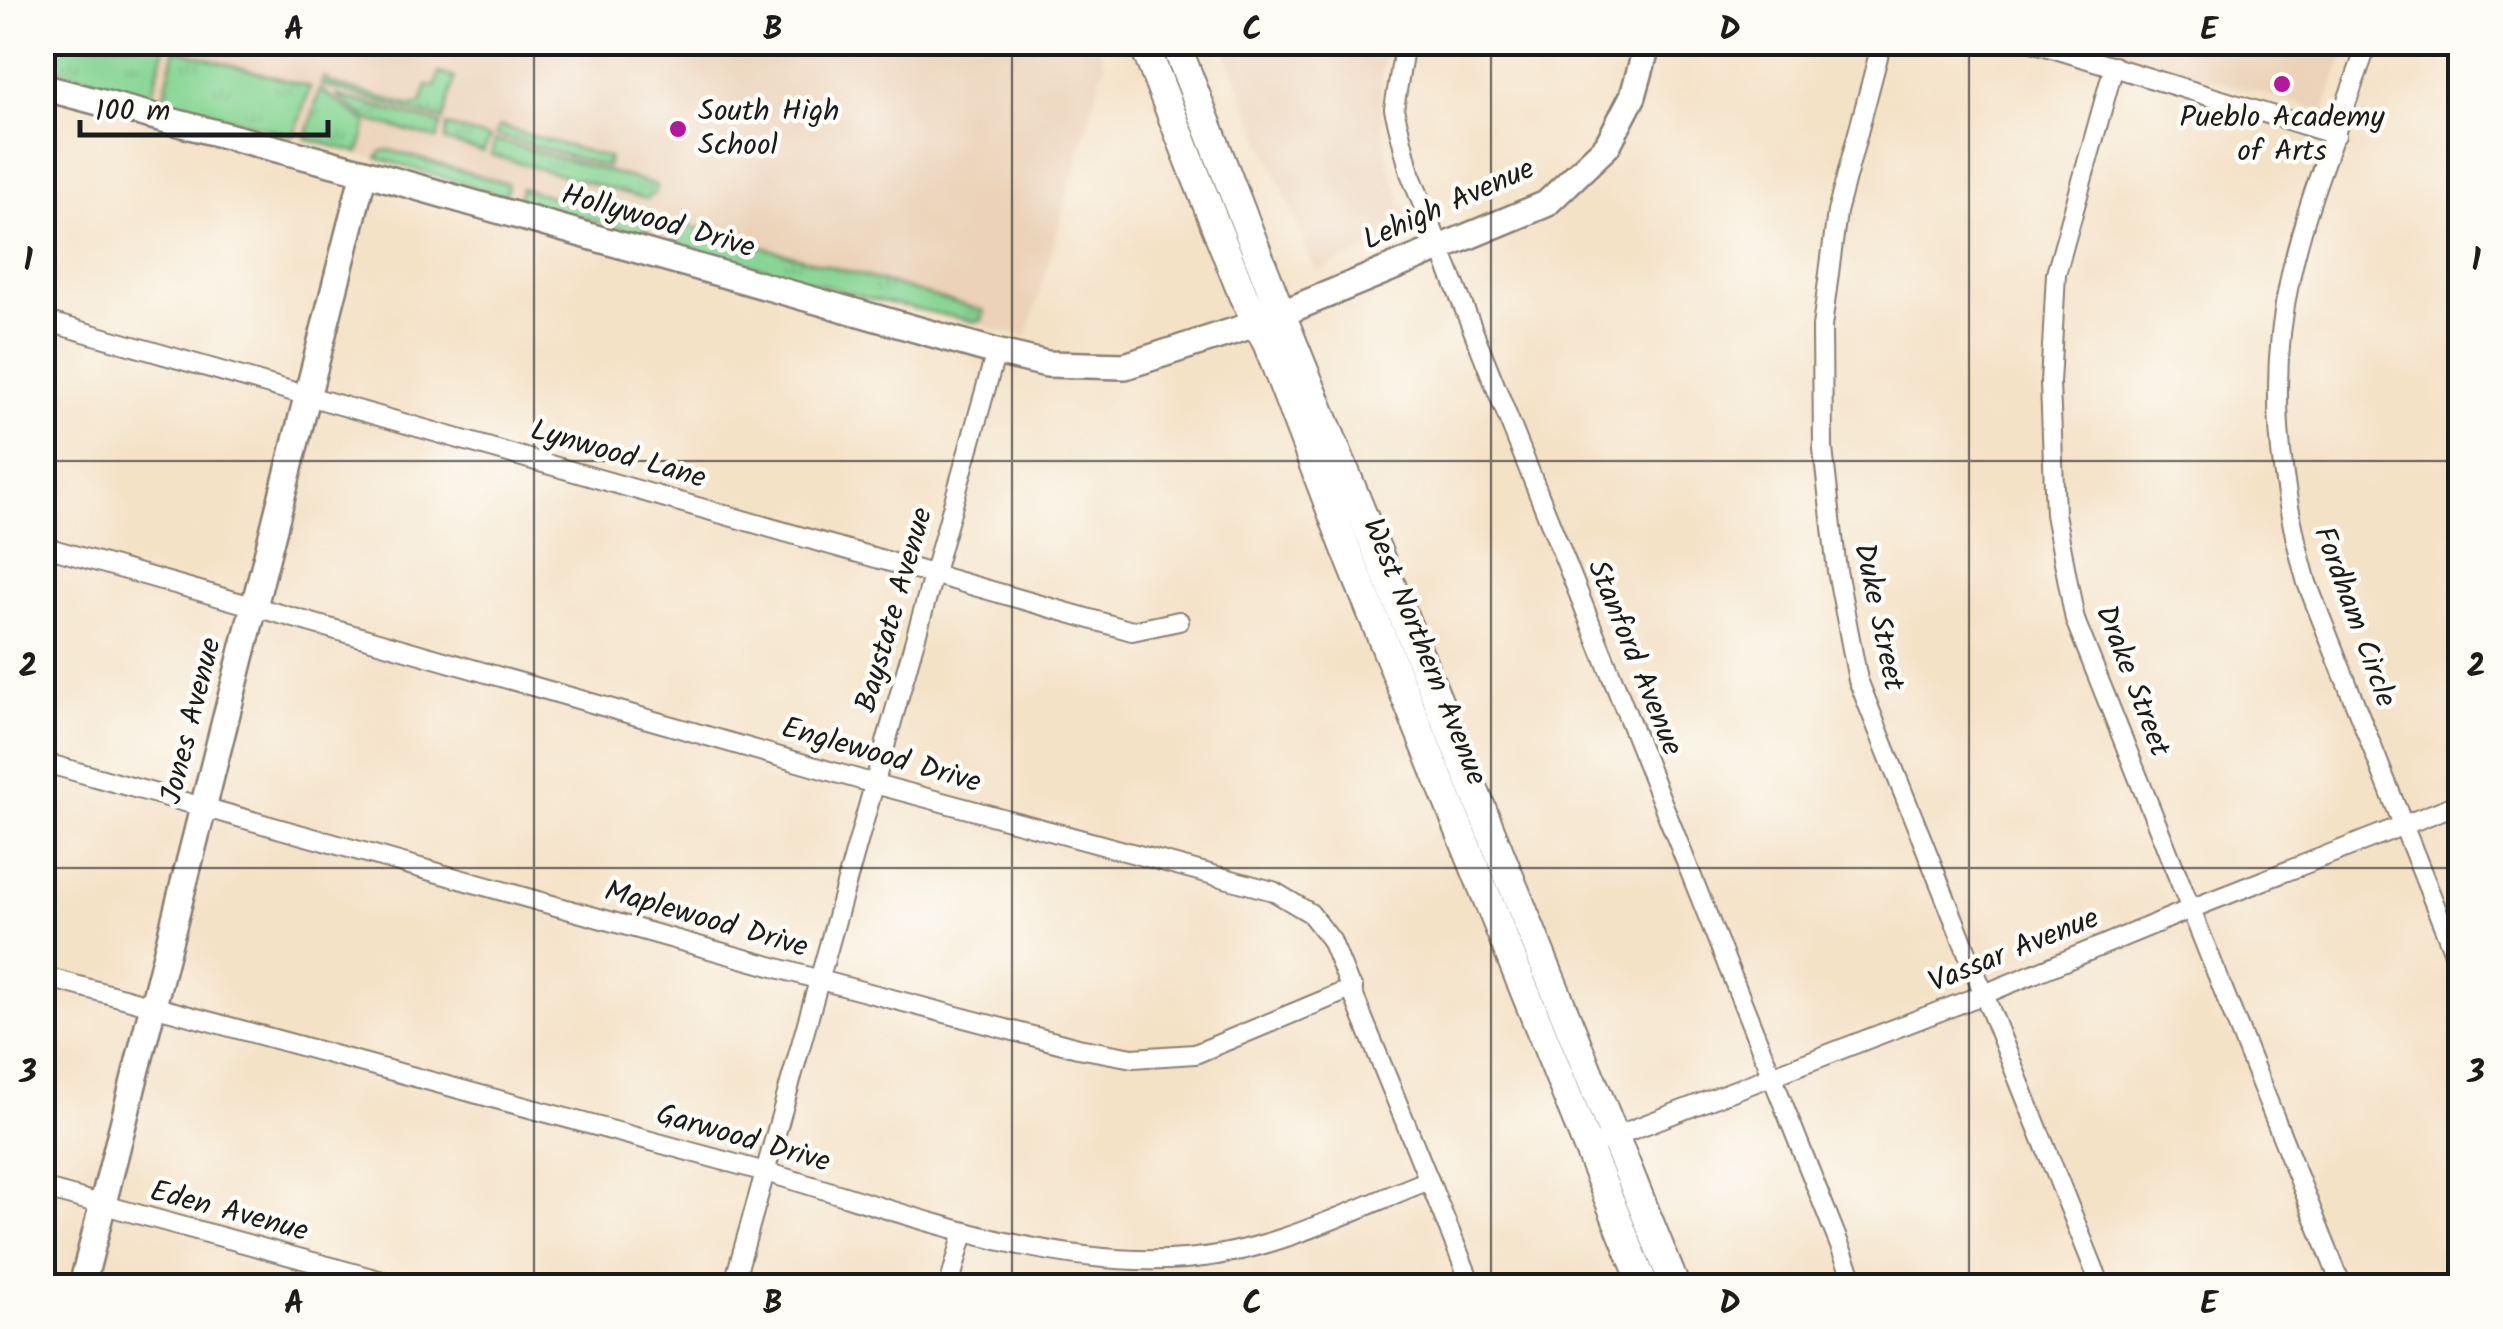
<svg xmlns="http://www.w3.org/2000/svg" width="2503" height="1329" viewBox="0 0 2503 1329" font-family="Kalam,sans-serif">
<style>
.built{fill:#ebd2b8}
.grass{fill:url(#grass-tufts);stroke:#527958;stroke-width:2.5}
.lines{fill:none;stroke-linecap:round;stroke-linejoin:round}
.street-casing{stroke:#887f72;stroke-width:22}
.secondary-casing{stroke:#887f72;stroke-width:30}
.primary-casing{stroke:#887f72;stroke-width:32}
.street{stroke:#fff;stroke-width:18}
.secondary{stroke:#fff;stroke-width:25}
.primary{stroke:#fff;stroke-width:28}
.grid{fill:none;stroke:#1c1c1c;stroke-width:2.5;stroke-opacity:0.55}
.poi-dot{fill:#b5179e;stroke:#fdfcf7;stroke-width:4}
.labels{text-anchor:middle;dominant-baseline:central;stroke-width:9;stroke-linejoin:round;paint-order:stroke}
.poi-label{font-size:30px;fill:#1c1c1c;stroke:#fdfcf7;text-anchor:start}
.street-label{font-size:30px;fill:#1c1c1c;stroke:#fdfcf7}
.neatline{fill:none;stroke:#1c1c1c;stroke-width:4}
.grid-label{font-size:32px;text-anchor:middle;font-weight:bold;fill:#1c1c1c}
</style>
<defs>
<pattern id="grass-tufts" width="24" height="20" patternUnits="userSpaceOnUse" patternTransform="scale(2.5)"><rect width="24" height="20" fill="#88d695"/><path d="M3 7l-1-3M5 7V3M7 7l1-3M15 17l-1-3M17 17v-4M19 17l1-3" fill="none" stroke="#75b780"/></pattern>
</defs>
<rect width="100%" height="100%" fill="#fdfcf7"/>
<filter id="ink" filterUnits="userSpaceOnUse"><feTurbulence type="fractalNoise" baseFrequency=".01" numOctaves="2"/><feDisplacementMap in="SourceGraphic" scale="20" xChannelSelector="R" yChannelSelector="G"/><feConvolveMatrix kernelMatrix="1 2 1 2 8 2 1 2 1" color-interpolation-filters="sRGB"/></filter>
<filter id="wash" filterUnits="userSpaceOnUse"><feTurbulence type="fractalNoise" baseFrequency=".0048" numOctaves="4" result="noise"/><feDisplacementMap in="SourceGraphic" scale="40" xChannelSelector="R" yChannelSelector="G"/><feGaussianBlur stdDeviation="2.25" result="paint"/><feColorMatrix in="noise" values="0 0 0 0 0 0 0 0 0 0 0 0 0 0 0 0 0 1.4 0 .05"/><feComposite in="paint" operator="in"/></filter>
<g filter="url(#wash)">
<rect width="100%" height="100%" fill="#f4e2c7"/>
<!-- built -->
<g class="built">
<path d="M1097,42l8,21 -78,274 -230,-58 -754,-215 -1,-21z"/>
<path d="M1222,43h164l-5,31v47l6,39 23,66 -4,9 -90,36z"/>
<path d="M2085,43h263l-24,68z"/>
</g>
<!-- grass -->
<g class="grass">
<path d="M153,43l12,3 -14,50 -108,-31v-22z"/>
<path d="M175,49l135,38 -16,49 -131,-37z"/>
<path d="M439,73l16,5 -12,42 -122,-35 3,-8 6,6 81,23 10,-2 6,-19 8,2z"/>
<path d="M320,89l47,34 -8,30 -53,-14z"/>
<path d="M336,95l105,29 -4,15 -69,-19z"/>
<path d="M447,126l43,12 -7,14 -38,-11z"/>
<path d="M499,126l110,32 -2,9 -112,-32z"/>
<path d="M495,140l154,43 8,3 -2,7 -9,6 -155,-44z"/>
<path d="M389,150l119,34 -3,12 -128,-38 5,-7z"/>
<path d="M521,188l120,33 6,8 -1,7 -128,-36z"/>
<path d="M679,223l306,88 -3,9 -6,2 -109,-24 -189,-54 -4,-4z"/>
</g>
</g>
<g filter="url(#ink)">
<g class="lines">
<defs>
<g id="street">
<path d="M1405,42l-11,67 16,64 446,1113"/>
<path d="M1882,42l-45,170 -15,115 1,122 14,122 21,109 243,606"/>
<path d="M2032,42l304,93"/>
<path d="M2368,42c-26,77 -60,153 -77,232 -24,105 -13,206 16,309l153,385"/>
<path d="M2114,66l-58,208 -6,109 5,131 20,106 267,666"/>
<path d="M42,320l1090,311 47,-10"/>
<path d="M42,546l833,238 398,107 37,22 21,27 141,346"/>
<path d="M42,762l778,218 258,68 55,10 62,-4 158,-66"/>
<path d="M42,976c239,65 478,129 716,194 137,38 283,100 427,89 85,-6 165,-48 244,-79"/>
<path d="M1587,1147l395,-152 211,-87 267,-105"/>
<path d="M42,1188l359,98"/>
<path d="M733,1286l263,-934"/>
<path d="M949,1286l15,-54"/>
</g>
<g id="secondary">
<path d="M42,87l322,85 632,180 51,12 78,2 131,-42 290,-120 61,-58 26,-50 15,-54"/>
<path d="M82,1286l282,-1114"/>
</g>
<g id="primary">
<path d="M1143,42l100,253 25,50 78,204 298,737"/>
<path d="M1175,42l106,272 394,972"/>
</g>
</defs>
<!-- street casing -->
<use href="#street" class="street-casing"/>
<!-- secondary casing -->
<use href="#secondary" class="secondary-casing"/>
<!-- primary casing -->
<use href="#primary" class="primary-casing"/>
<!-- street -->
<use href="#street" class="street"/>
<!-- secondary -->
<use href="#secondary" class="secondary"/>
<!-- primary -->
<use href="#primary" class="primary"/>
</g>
</g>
<!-- grid -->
<path class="grid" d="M534,42v1244M1012,42v1244M1491,42v1244M1969,42v1244M42,461h2418M42,868h2418"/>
<!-- markers -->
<g class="poi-dot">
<circle cx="2282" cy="84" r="10"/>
<circle cx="678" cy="129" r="10"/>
</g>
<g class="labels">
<!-- poi labels -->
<g class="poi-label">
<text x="698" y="112">South High<tspan x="698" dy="34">School</tspan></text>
<text x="2282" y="118" text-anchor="middle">Pueblo Academy<tspan x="2282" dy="34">of Arts</tspan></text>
</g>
<!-- street labels -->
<g class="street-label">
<text transform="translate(1449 205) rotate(-24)">Lehigh Avenue</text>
<text transform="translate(658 222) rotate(16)">Hollywood Drive</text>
<text transform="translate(618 455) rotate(16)">Lynwood Lane</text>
<text transform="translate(895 610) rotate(-74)">Baystate Avenue</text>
<text transform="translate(1878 617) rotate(78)">Duke Street</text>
<text transform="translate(2354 617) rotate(70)">Fordham Circle</text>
<text transform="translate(1424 652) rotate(68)">West Northern Avenue</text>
<text transform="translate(1634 658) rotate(68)">Stanford Avenue</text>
<text transform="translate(2132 681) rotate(69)">Drake Street</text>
<text transform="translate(192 721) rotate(-76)">Jones Avenue</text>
<text transform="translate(881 756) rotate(16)">Englewood Drive</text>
<text transform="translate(706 920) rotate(16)">Maplewood Drive</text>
<text transform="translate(2014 951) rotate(-22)">Vassar Avenue</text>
<text transform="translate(743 1139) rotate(16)">Garwood Drive</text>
<text transform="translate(229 1212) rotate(15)">Eden Avenue</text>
</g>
</g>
<!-- margin -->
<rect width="2503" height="1329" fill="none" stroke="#fdfcf7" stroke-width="110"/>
<!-- scale -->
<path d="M80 120v15h248v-15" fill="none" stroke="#1c1c1c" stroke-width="5"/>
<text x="95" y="120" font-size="30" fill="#1c1c1c" stroke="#fdfcf7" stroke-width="8" paint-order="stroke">100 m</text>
<rect x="55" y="55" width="2393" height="1219" class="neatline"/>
<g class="grid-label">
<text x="294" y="39">A</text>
<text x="773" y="39">B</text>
<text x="1252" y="39">C</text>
<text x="1730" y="39">D</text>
<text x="2209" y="39">E</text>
<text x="28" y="270">1</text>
<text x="2476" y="270">1</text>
<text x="28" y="676">2</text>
<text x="2476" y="676">2</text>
<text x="28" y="1082">3</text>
<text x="2476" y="1082">3</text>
<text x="294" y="1313">A</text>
<text x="773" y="1313">B</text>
<text x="1252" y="1313">C</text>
<text x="1730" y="1313">D</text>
<text x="2209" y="1313">E</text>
</g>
</svg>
